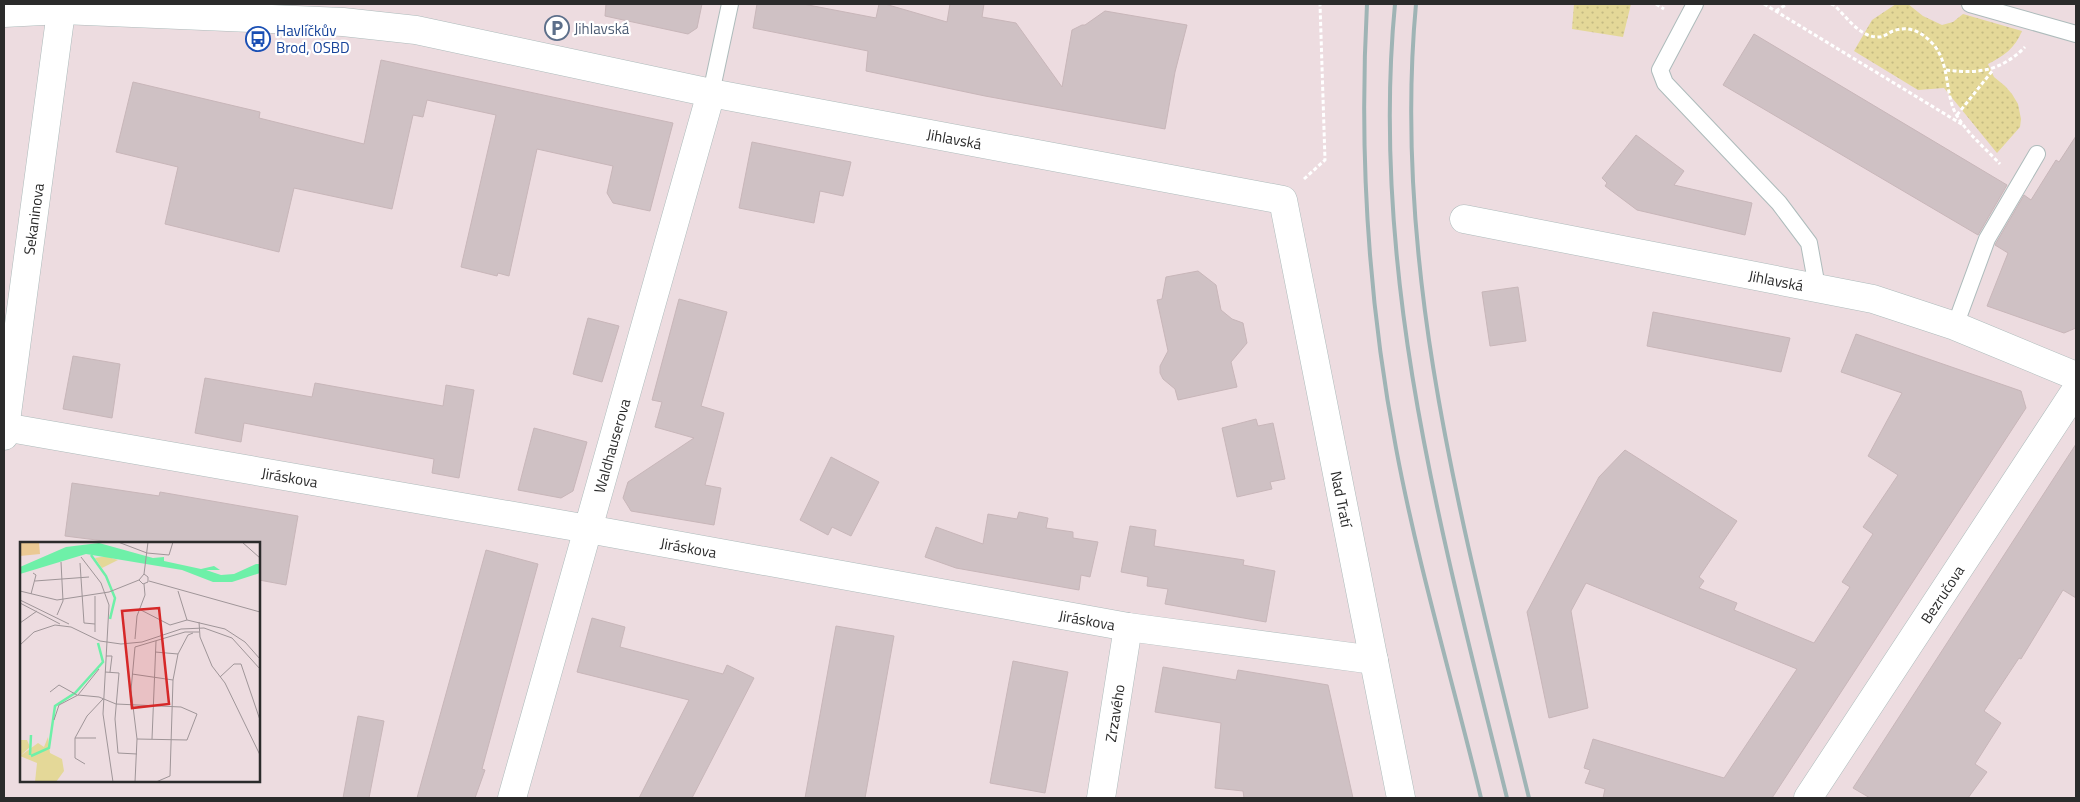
<svg xmlns="http://www.w3.org/2000/svg" width="2080" height="802" viewBox="0 0 2080 802" font-family="'Titillium Web',sans-serif">
<style>
.park{fill:url(#park-dots)}
.building{fill:#cfc1c4;stroke:#c8b6b9}
.lines{fill:none;stroke-linecap:round;stroke-linejoin:round}
.service-casing{stroke:#adbbbb;stroke-width:18}
.minor-casing{stroke:#adbbbb;stroke-width:29}
.path{stroke:#fff;stroke-width:3;stroke-dasharray:4 2.5;stroke-linecap:butt}
.service{stroke:#fff;stroke-width:16}
.minor{stroke:#fff;stroke-width:28}
.rail{stroke:#9fb4b5;stroke-width:4}
.labels{text-anchor:middle;dominant-baseline:central;stroke-width:4.5;stroke-linejoin:round;paint-order:stroke}
.service-label{font-size:15px;fill:#4e5e75;stroke:#fff;text-anchor:start}
.transit-label{font-size:15px;fill:#164399;stroke:#fff;text-anchor:start}
.street-label{font-size:15px;fill:#2b2b2b;stroke:#fff}
.inset-river{fill:none;stroke:#6ef0a8;stroke-width:2.5}
.inset-road{fill:none;stroke:#9f9598;stroke-width:1}
.view{fill:#d62828;fill-opacity:0.15;stroke:#d62828;stroke-width:2.5}
.inset-edge{fill:none;stroke:#2b2b2b;stroke-width:2.5}
</style>
<defs>
<pattern id="park-dots" width="8" height="8" patternUnits="userSpaceOnUse" patternTransform="scale(1.25)"><rect width="8" height="8" fill="#e4d898"/><path d="M2 2h.1M6 6h.1" fill="none" stroke="#c4ba83" stroke-width="1.8" stroke-linecap="round"/></pattern>
</defs>
<rect width="100%" height="100%" fill="#eddce0"/>
<!-- park -->
<g class="park">
<path d="M1574,4h57l-8,33 -51,-8z"/>
<path d="M1896,4h12l15,12 19,9 11,-3 10,-8 59,17c-7,17 -18,25 -34,33l6,13 11,9 7,8 6,10 3,15 -1,8 -23,26 -53,-65 -26,2 -64,-39 18,-31z"/>
</g>
<!-- building -->
<g class="building">
<path d="M606,4h96l-5,24 -9,6 -83,-18z"/>
<path d="M757,4h46l73,14 3,-14h6l62,18 3,-18h34l-2,13 34,6 46,64 10,-57 10,-5h3l20,-14 82,14 -12,47 -10,57 -180,-33 -119,-25 2,-20 -115,-23z"/>
<path d="M1754,34l253,151 -29,50 -255,-150z"/>
<path d="M381,60l292,63 -23,88 -37,-8 -6,-10 6,-27 -76,-17 -28,127 -11,-3 -1,3 -36,-9 35,-152 -69,-15 -4,17 -10,-2 -21,94 -98,-21 -15,64 -114,-28 13,-57 -62,-15 17,-70 127,30 -1,6 105,26z"/>
<path d="M1636,135l48,36 -10,14 78,18 -7,32 -108,-25 -32,-24 2,-3 -5,-5z"/>
<path d="M2076,136v192l-12,5 -77,-27 21,-53 -13,-8 1,-2 28,-48 7,5 25,-40 3,2z"/>
<path d="M752,142l99,20 -8,34 -23,-5 -6,32 -75,-15z"/>
<path d="M1198,271l18,14 5,25 11,9 11,4 4,20 -16,19 6,25 -59,13 -3,-11 -12,-10 -3,-6v-7l8,-15 -11,-51 5,-1 4,-22z"/>
<path d="M1518,287l8,54 -36,5 -8,-54z"/>
<path d="M679,299l48,13 -26,94 23,7 -19,72 16,3 -7,37 -83,-14 -8,-13 5,-16 66,-44 -39,-11 7,-25 -10,-2z"/>
<path d="M1653,312l137,26 -9,34 -134,-26z"/>
<path d="M588,318l31,8 -17,56 -29,-8z"/>
<path d="M1856,334l165,57 5,17 -254,390h-169l2,-9 -20,-6 5,-13 -6,-2 9,-29 131,39 73,-109 -211,-86 -15,28 17,97 -39,10 -22,-106 72,-135 26,-27 112,71 -38,56 5,4 -5,7 38,15 -3,7 80,33 36,-56 -8,-5 31,-48 -10,-7 35,-52 -30,-19 34,-63 -61,-21z"/>
<path d="M73,356l47,8 -8,54 -49,-9z"/>
<path d="M205,378l107,19 3,-14 128,23 3,-21 28,5 -15,88 -27,-5 2,-14 -190,-36 -3,19 -46,-9z"/>
<path d="M1256,419l2,7 15,-3 12,56 -15,3 2,7 -35,8 -15,-69z"/>
<path d="M534,428l53,14 -14,49 -12,7 -43,-8z"/>
<path d="M2076,444v154l-13,-8 -42,69 -2,-1 -35,53 17,12 -26,41 12,8 -19,26h-98l-17,-10z"/>
<path d="M831,457l48,25 -28,54 -19,-9 -4,8 -28,-15z"/>
<path d="M72,483l87,13 1,-4 138,24 -12,69 -27,-5v-37h-139l-55,-7z"/>
<path d="M1019,512l29,6 -2,10 27,4v6l25,4 -8,35 -9,-2 -2,15 -123,-22 -31,-11 11,-30 47,17 5,-30 29,5z"/>
<path d="M1130,526l26,4 -2,16 90,14 -1,5 32,6 -9,51 -101,-18 3,-15 -21,-3 1,-9 -27,-5z"/>
<path d="M486,550l52,14 -56,205 3,1 -10,28h-58z"/>
<path d="M592,618l33,9 -5,20 103,27 4,-9 27,13 -62,120h-53l50,-98 -112,-28z"/>
<path d="M836,626l58,10 -29,162h-60z"/>
<path d="M1013,661l55,11 -23,121 -55,-10z"/>
<path d="M1163,667l73,13 2,-10 90,15 25,113h-109l-1,-7 -28,-3 6,-65 -66,-11z"/>
<path d="M358,716l26,5 -15,77h-26z"/>
</g>
<g class="lines">
<defs>
<g id="service">
<path d="M1695,4l-35,66 5,13 114,120 30,40 8,44"/>
<path d="M1970,4l106,30"/>
<path d="M711,93l19,-89"/>
<path d="M1955,326l32,-87 50,-85"/>
</g>
<g id="minor">
<path id="s1" d="M4,13l58,-3 281,12 73,8 295,63 572,107 118,598"/>
<path id="s2" d="M1464,219l409,80 82,27 121,50"/>
<path id="s3" d="M4,427l584,102 540,98 246,33"/>
<path id="s4" d="M4,436l58,-432"/>
<path id="s5" d="M512,798l199,-705"/>
<path id="s6" d="M1101,798l27,-171"/>
<path id="s7" d="M1808,798l268,-408"/>
</g>
</defs>
<!-- service casing -->
<use href="#service" class="service-casing"/>
<!-- minor casing -->
<use href="#minor" class="minor-casing"/>
<!-- path -->
<g class="path">
<path d="M1656,4l8,5"/>
<path d="M1764,4l199,121"/>
<path d="M1831,4l3,1c12,11 26,33 45,32 5,0 9,-4 14,-6 16,-6 29,1 40,13 18,21 11,50 24,72 11,18 29,33 43,48"/>
<path d="M1776,11l11,-7"/>
<path d="M1946,70c33,4 55,1 79,-23"/>
<path d="M1957,115l36,-45"/>
<path d="M1304,179l21,-19 -5,-156"/>
</g>
<!-- service -->
<use href="#service" class="service"/>
<!-- minor -->
<use href="#minor" class="minor"/>
<!-- rail -->
<g class="rail">
<path d="M1367,4c-8,148 1,297 29,444 22,118 57,234 85,350"/>
<path d="M1395,4c-26,269 48,536 112,794"/>
<path d="M1416,4c-25,269 50,535 113,794"/>
</g>
</g>
<!-- icons -->
<defs>
<symbol id="parking-ring" viewBox="-11 -11 22 22"><circle r="9.5" fill="#fff" stroke="#5c6f8a" stroke-width="1.5"/><path d="M-3.5-5.5H1a3.5 3.5 0 0 1 0 7H-1V5.5H-3.5ZM-1-3.4V-.6H.8a1.4 1.4 0 0 0 0-2.8Z" fill="#5c6f8a"/></symbol>
<symbol id="bus-ring" viewBox="-11 -11 22 22"><circle r="9.5" fill="#fff" stroke="#1a4fb4" stroke-width="1.5"/><path d="M-5-6H5V4H4V6H2V4H-2V6H-4V4H-5ZM-3.5-4V0h7V-4ZM-3.5 1.2v1.5H-2V1.2ZM2 1.2v1.5H3.5V1.2Z" fill="#1a4fb4"/></symbol>
</defs>
<g fill-rule="evenodd">
<use href="#parking-ring" x="543" y="14" width="28" height="28"/>
<use href="#bus-ring" x="244" y="25" width="28" height="28"/>
</g>
<g class="labels">
<!-- service labels -->
<g class="service-label">
<text x="574" y="28">Jihlavská</text>
</g>
<!-- transit labels -->
<g class="transit-label">
<text x="276" y="30">Havlíčkův<tspan x="276" dy="17">Brod, OSBD</tspan></text>
</g>
<!-- street labels -->
<g class="street-label">
<text stroke="none"><textPath href="#s1" startOffset="962">Jihlavská</textPath></text>
<text stroke="none"><textPath href="#s4" startOffset="219">Sekaninova</textPath></text>
<text stroke="none"><textPath href="#s2" startOffset="318">Jihlavská</textPath></text>
<text stroke="none"><textPath href="#s5" startOffset="366">Waldhauserova</textPath></text>
<text stroke="none"><textPath href="#s3" startOffset="290">Jiráskova</textPath></text>
<text stroke="none"><textPath href="#s1" startOffset="1601">Nad Tratí</textPath></text>
<text stroke="none"><textPath href="#s3" startOffset="695">Jiráskova</textPath></text>
<text stroke="none"><textPath href="#s7" startOffset="244">Bezručova</textPath></text>
<text stroke="none"><textPath href="#s3" startOffset="1100">Jiráskova</textPath></text>
<text stroke="none"><textPath href="#s6" startOffset="86">Zrzavého</textPath></text>
</g>
</g>
<!-- overview -->
<g transform="translate(20 542)">
<rect width="240" height="240" fill="#eddce0"/>
<path d="M81,15h7l10,3 -16,8 -7,-10zM0,198h7l3,7 -10,9z" fill="#e4d898"/>
<path d="M28,195l2,16 12,6 2,12 -8,11h-21l2,-19 -17,-7 18,-13 6,4z" fill="#e4d898"/>
<path d="M0,0h19l1,12 -20,2z" fill="#ebc994"/>
<path d="M79,1l54,15 11,-1v4l37,8 13,-3 6,4h-14l15,5 13,-1 22,-10h4v9l-28,9h-19l-31,-12 -96,-16 -66,20v-7l46,-20z" fill="#6ef0a8"/>
<path class="inset-river" d="M71,13l15,21 9,22 -5,21M10,213l1,-20M11,214l18,-8 6,-42 20,-13 28,-31 -5,-19"/>
<path class="inset-road" d="M98,0l29,11M222,0l18,16M127,11l22,2 4,-13M61,15l20,26 8,22 -6,109 10,68M60,21l4,60 11,1M119,38l4,4 5,-2v-5l-4,-3M15,39l54,-4M129,39l111,31M0,49l37,9 52,-8 30,-12 5,-6 4,-32M158,49l9,29 38,9 20,13 15,17M11,52l5,-19 -3,-2M75,54v36M0,58l49,24M0,61l40,21M119,67l31,16 17,-5M37,73l6,-14 -2,-39M179,80l1,15 12,29 13,17 35,72M0,81l17,-12M115,97l2,-23 8,-21 -1,-11M0,103l14,-13 21,-7 16,2 29,14 21,3 21,-2 39,-13 23,-1 28,10 28,31M135,110l23,2M86,114h6l-2,16M85,130l14,1 -4,46 3,34 19,1M112,132l41,6M200,135l14,-13h7l19,56M30,150l9,-7 18,10M58,153l21,-26M34,178l5,-15 19,-10 21,2 17,7 65,3 16,7 -10,26 -50,-1M55,196h21M132,197l4,-98M65,222l-10,-6v-20l12,-22 16,-17M115,240l2,-43 -6,-49 4,-43 50,-15h14M136,240l14,-6 3,-96 5,-26 10,-19 5,-2"/>
<path class="view" d="M139,66l10,96 -37,4 -10,-97z"/>
<rect width="240" height="240" class="inset-edge"/>
</g>
<!-- border -->
<rect width="2080" height="802" fill="none" stroke="#2b2b2b" stroke-width="10"/>
</svg>
